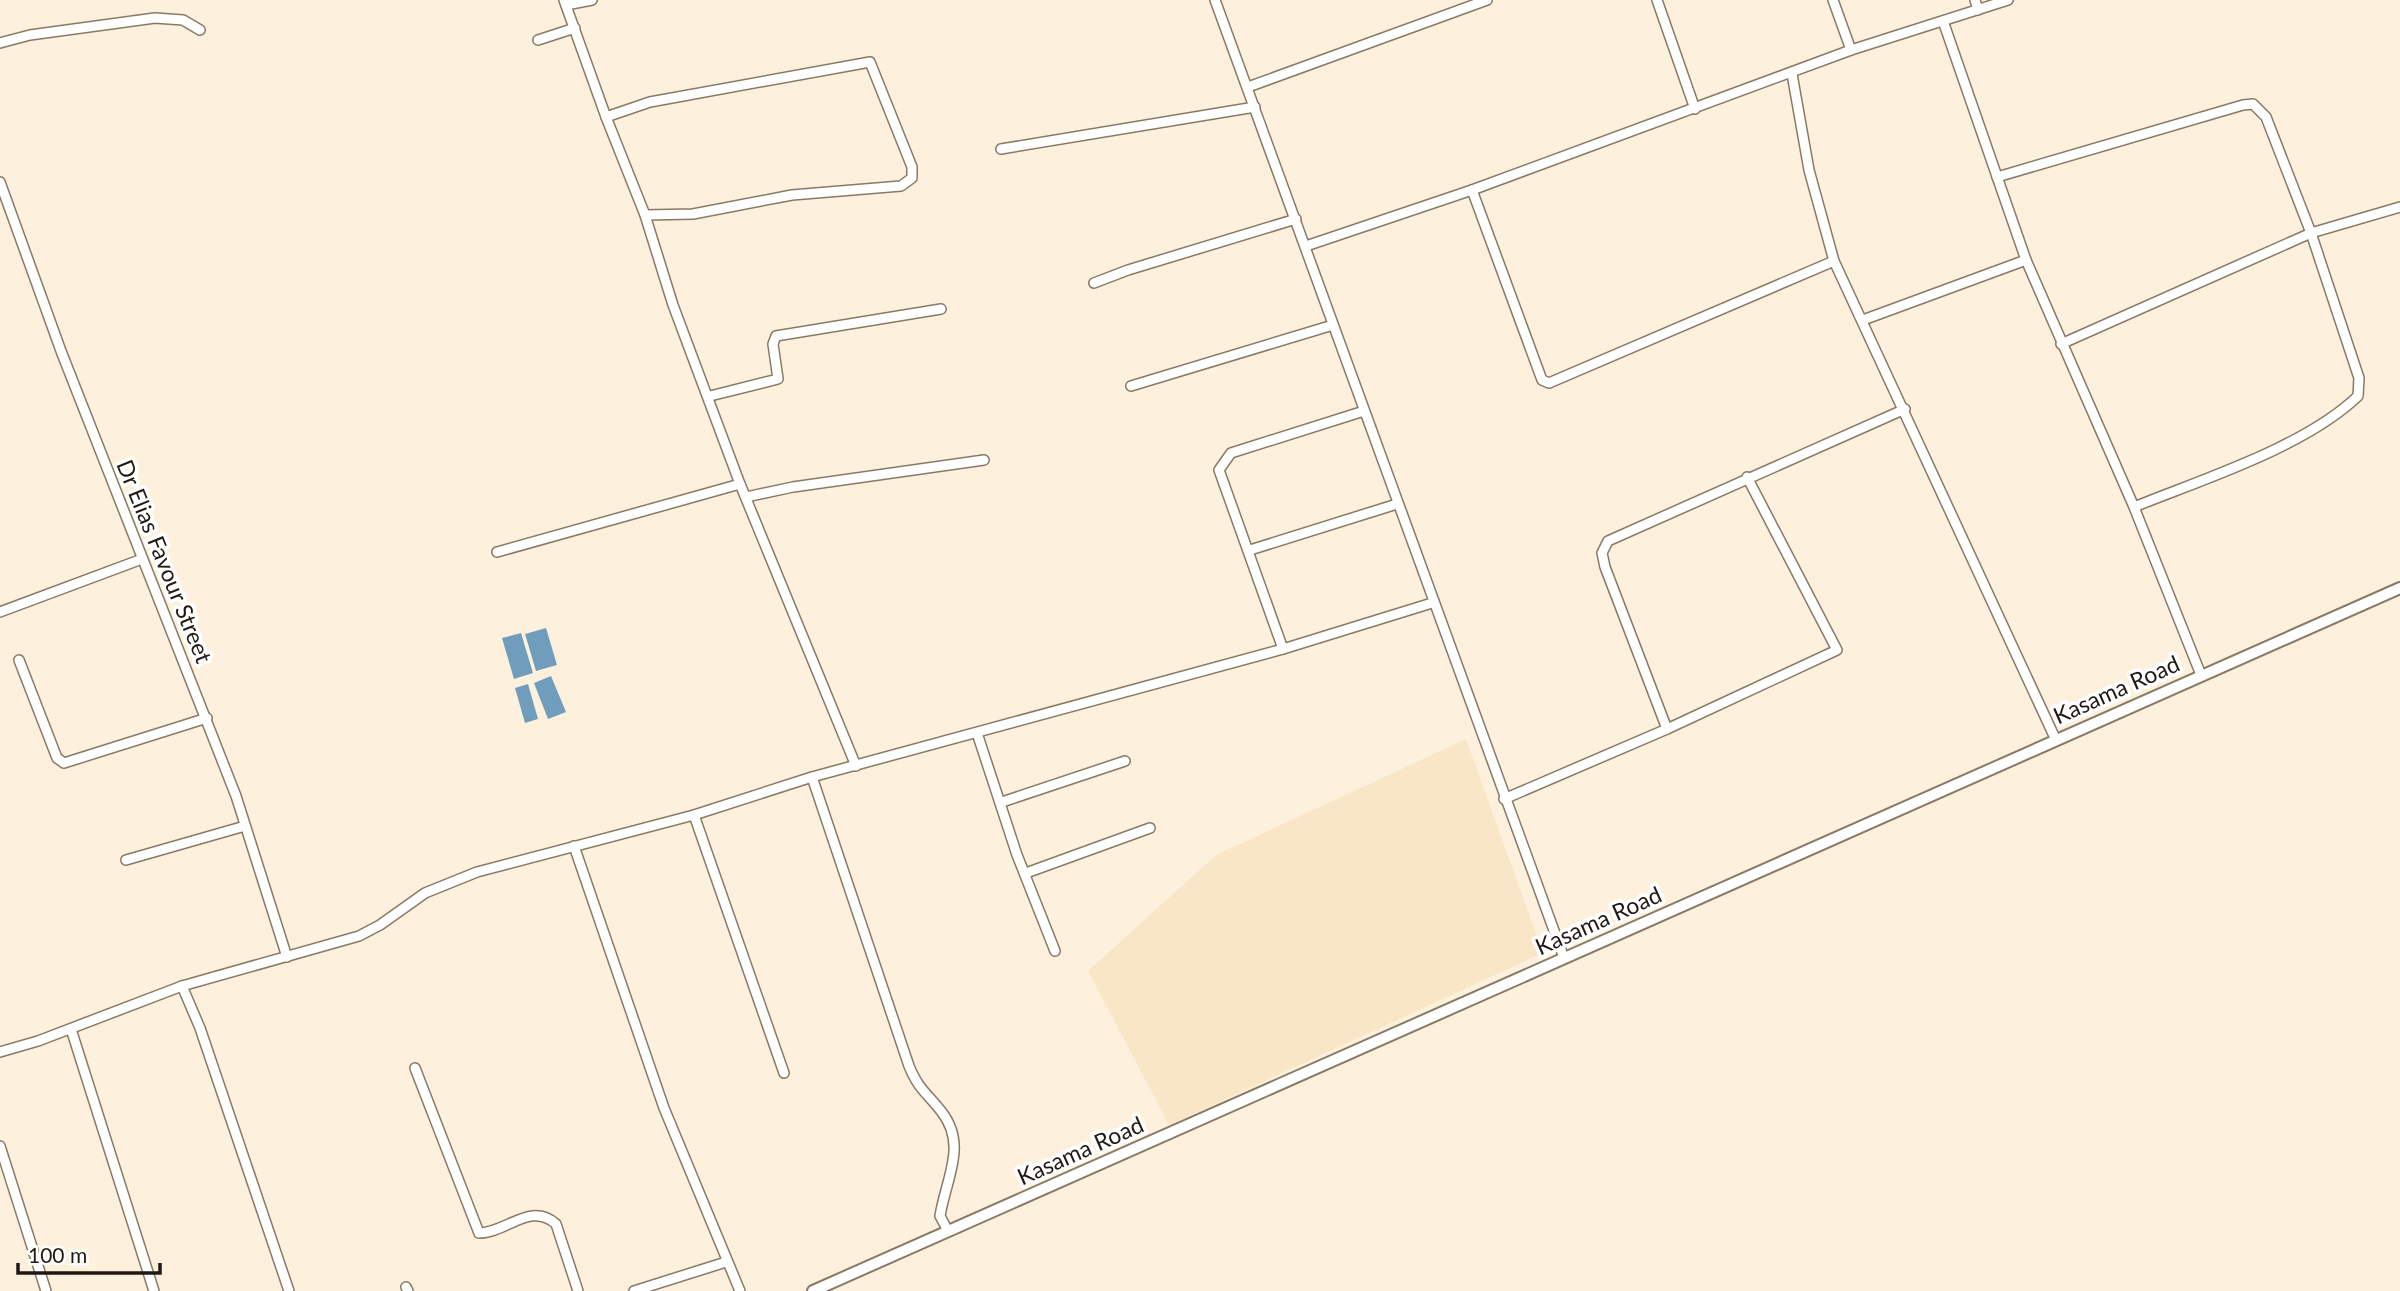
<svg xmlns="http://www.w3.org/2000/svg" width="2400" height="1291" viewBox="0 0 2400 1291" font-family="Lato,sans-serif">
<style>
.built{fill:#f9e6c6}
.water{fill:#719dbc}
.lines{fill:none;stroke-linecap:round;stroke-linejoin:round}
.minor-casing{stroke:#887a64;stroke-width:12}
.tertiary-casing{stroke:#887a64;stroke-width:14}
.minor{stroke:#fff;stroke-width:9}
.tertiary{stroke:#fff;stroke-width:10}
.labels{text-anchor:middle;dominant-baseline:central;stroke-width:7;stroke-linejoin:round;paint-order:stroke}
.street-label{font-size:23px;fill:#1f1a11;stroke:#fff}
</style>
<rect width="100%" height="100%" fill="#fdf1dd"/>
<!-- built -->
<path class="built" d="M1466,739l77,214 -374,172 -81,-154 128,-116z"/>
<!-- water -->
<g class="water">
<path d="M546,628l11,37 -21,6 -11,-37z"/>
<path d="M521,633l12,40 -19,6 -12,-41z"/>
<path d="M551,676l15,36 -18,7 -14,-36z"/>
<path d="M528,684l10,35 -13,4 -10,-35z"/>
</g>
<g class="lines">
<defs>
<g id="minor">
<path d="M564,0l42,117 39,98 28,90 67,179 116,282"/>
<path d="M1215,0l349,958"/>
<path d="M1657,0l38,109"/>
<path d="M1833,0l18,50"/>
<path d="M1975,0l3,10"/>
<path d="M566,5l26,-5"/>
<path d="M1943,21l83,239 108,247 67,168"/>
<path d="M538,40l37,-12"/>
<path d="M0,43l30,-8 125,-17 28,2 17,10"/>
<path d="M1792,74l17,96 25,91 221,477"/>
<path d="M1248,87l239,-87"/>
<path d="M606,117l44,-15 220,-40 42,105v11l-11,8 -109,9 -99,19 -48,1"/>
<path d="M1001,149l254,-42"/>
<path d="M1997,177l246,-72 10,-1 13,13 45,116 48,145 -1,18c-53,51 -155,83 -224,111"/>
<path d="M0,182l61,169 175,445 51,161"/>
<path d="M1472,190l70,190 7,3 285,-122"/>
<path d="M1306,246l166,-56 379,-140 157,-50"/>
<path d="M1094,283l34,-13 168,-51"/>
<path d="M1863,320l163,-60"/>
<path d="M2061,344l250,-111 89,-26"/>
<path d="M1131,386l202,-61"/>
<path d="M710,396l68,-17 -5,-35 3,-8 165,-27"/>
<path d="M746,497l47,-10 191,-27"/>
<path d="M1250,550l147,-46"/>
<path d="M497,552l243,-68"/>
<path d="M0,612l142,-53"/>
<path d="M1283,649l-64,-179 12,-17 133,-42"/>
<path d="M19,660l38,98 7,5 143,-45"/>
<path d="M1667,729l-62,-162 -3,-14 6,-12 297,-132"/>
<path d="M977,733l40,122 38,96"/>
<path d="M812,777l97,289c10,24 17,26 32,45 27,34 5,67 -1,105l8,15"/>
<path d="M1504,799l163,-70 170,-79 -90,-173"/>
<path d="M1002,802l123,-41"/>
<path d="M694,815l90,258"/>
<path d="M574,846l90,262 76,183"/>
<path d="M126,860l119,-34"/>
<path d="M1026,873l124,-45"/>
<path d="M182,986l18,42 89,263"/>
<path d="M71,1029l83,262"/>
<path d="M0,1052l38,-11 144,-55 177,-50 21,-11 45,-32 52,-21 217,-57 118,-38 471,-128 149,-46"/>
<path d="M415,1068l64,165c27,0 52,-32 77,-9l22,67"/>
<path d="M0,1146l46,145"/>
<path d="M406,1287l2,4"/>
<path d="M634,1291l92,-29"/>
</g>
<path id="tertiary" d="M813,1291l1587,-703"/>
</defs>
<!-- minor casing -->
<use href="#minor" class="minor-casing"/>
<!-- tertiary casing -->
<use href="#tertiary" class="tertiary-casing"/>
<!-- minor -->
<use href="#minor" class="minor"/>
<!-- tertiary -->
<use href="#tertiary" class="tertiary"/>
</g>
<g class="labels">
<!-- street labels -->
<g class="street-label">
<text transform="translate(165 561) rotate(68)">Dr Elias Favour Street</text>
<text transform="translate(2116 689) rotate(-24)">Kasama Road</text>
<text transform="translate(1598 920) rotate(-24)">Kasama Road</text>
<text transform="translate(1080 1150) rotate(-24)">Kasama Road</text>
</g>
</g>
<!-- scale -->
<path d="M18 1263v10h142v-10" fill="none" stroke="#1f1a11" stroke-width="3.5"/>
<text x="28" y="1263" font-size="21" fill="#1f1a11" stroke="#ffffff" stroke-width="5" paint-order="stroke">100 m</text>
</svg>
